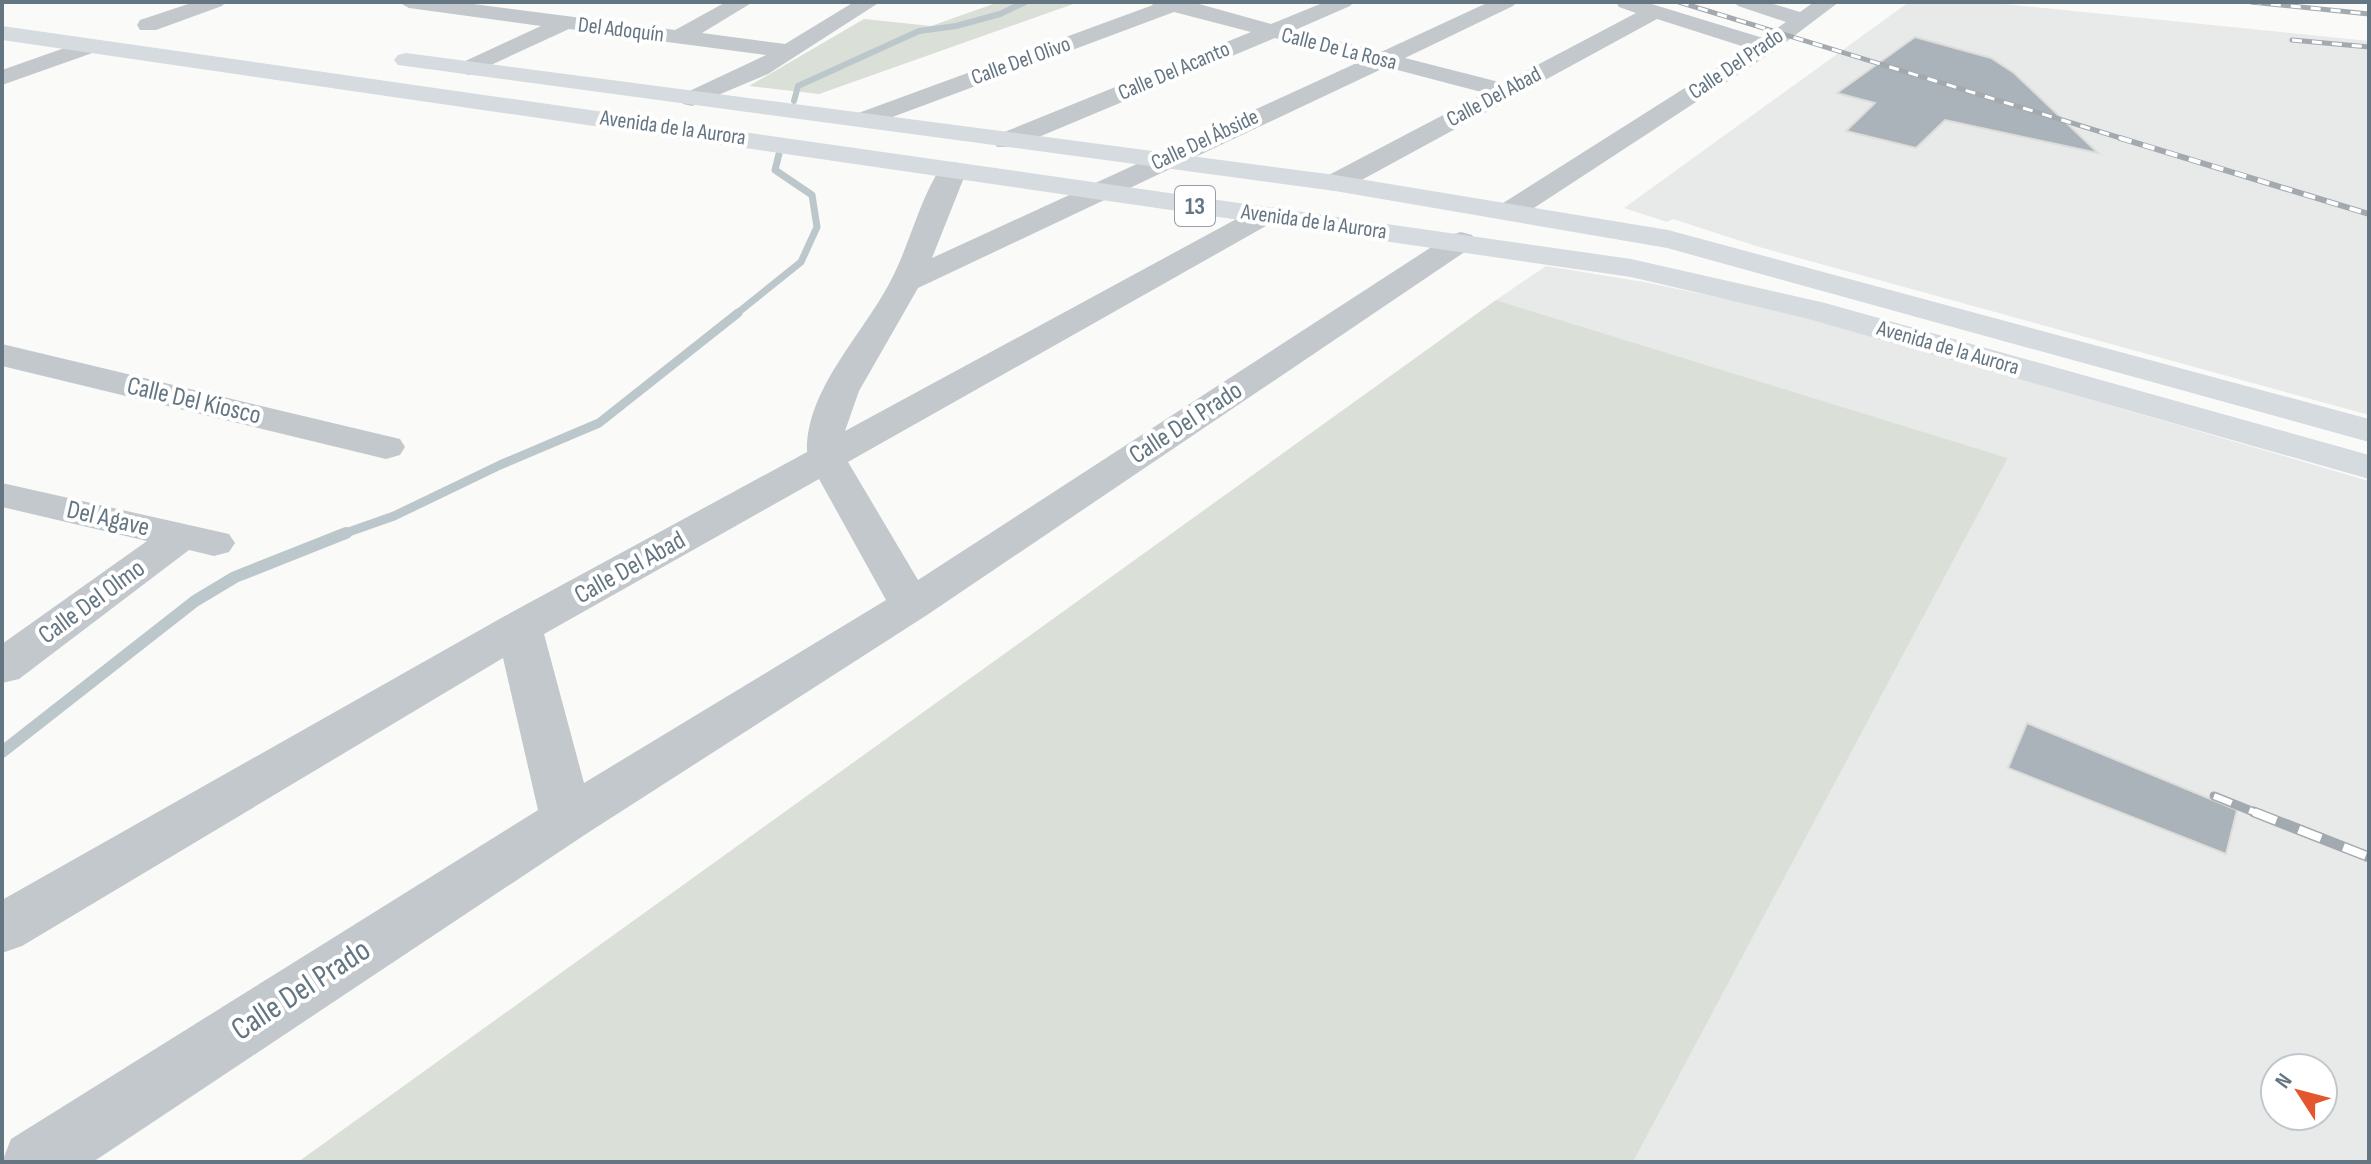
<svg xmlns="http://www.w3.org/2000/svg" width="2371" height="1164" viewBox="0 0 2371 1164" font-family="'Sofia Sans Condensed',sans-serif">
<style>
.built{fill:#e8e9e9;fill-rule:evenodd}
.green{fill:#dadfd7}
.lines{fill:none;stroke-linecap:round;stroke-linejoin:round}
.stream-far3{stroke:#bbc7cb;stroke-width:6}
.stream-far2{stroke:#bbc7cb;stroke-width:7}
.stream-far1{stroke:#bbc7cb;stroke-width:9}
.stream{stroke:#bbc7cb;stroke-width:12}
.building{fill:#aab3b9;stroke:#dcdcda;stroke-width:2}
.street{fill:#c3c8cc;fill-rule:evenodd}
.primary{fill:#d6dbdf;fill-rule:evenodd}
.rail-far3-casing{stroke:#a2aab0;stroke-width:5}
.rail-far2-casing{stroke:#a2aab0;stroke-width:6}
.rail-far1-casing{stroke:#a2aab0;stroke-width:9}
.rail-casing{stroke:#a2aab0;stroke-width:11}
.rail-far3{stroke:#fff;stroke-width:3;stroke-dasharray:10;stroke-linecap:butt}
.rail-far2{stroke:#fff;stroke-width:4;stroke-dasharray:12;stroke-linecap:butt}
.rail-far1{stroke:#fff;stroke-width:6;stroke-dasharray:19;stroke-linecap:butt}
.rail{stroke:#fff;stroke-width:8;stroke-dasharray:24;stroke-linecap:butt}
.labels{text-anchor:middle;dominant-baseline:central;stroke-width:8;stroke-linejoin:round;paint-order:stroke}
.far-street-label{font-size:22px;fill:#657683;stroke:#fff}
.shield{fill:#fff;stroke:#939fa8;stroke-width:2}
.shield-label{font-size:24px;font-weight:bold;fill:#657683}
.street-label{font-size:26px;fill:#657683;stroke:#fff}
.near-street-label{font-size:32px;fill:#657683;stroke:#fff}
</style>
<rect width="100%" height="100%" fill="#fafaf8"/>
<!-- built -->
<g class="built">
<path d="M1909,2h75l385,39v374l-610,-168 -86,-28 -6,3 -43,-14z"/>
<path d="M1546,266l98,16 157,33 568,166v681h-736l375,-704 -512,-158zM2275,1068h48v48h-48z"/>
</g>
<!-- green -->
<g class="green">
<path d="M999,2h80l-260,92 -70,-8 115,-67 67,7z"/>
<path d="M1496,300l512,158 -375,704h-1335z"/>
</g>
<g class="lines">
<!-- stream-far3 -->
<path class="stream-far3" d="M794,101l4,-15 121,-55 37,-5 44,-12 25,-12"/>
<!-- stream-far2 -->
<path class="stream-far2" d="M735,315l66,-53 16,-35 -5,-32 -37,-25 4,-16"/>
<!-- stream-far1 -->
<path class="stream-far1" d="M340,535l54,-19 106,-51 99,-42 139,-110"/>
<!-- stream -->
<path class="stream" d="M2,752l193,-151 40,-24 111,-44"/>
</g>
<!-- building -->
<g class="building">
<path d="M1915,37l76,21 23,15 84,80 -153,-33 -29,28 -70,-17 29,-28 -38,-10z"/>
<path d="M2027,723l210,87 -11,44 -218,-86z"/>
</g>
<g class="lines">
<!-- street -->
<g class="street">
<path d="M194,2h32l-4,4 -66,24h-16l-3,-5 3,-5z"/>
<path d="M398,2h60l217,28 51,-28h27l-51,31 83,11 69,-42h26l-112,72 -76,32 -9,-2 -3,-5 3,-5 83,-39 -197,-26 -100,46 -8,-2 -4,-5 4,-5 80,-37 -132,-18z"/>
<path d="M1150,2h42l79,22 54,-22h29l-4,4 -55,24 86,22 108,-50h28l-4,4 -108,52 98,25 133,-70 -17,-6 -3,-5h29l118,36 23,-16 -48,-16 -4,-4h33l33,10 14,-10h25l-65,49 -254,166 -10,3 -10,-3 -5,-6 5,-6 248,-157 -91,-29 -312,170 -10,2 -10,-2 -4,-6 4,-6 160,-84 -99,-26 -468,221 -59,103 -14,40 408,-221 10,-3 10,3 5,6 -5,6 -425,240 70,118 532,-345 11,-3 11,3 4,6 -4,6 -545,368 -341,219 -493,328h-91l9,-23 527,-329 -35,-152 -481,288 -20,7v-53l501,-283 304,-165c-1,-63 55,-116 83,-170 20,-37 29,-83 53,-118l10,-2 10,2 4,6 -35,88 429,-197 -86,-23 -260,109h-18l-4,-6 4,-6 254,-103 -77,-20 -303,113h-18l-4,-5 4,-5 300,-110zM819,479l67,121 -302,183 -40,-149z"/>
<path d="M90,39l8,2 3,5 -3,5 -96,34v-15z"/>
<path d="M2,344l398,95 5,8 -5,8 -14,4 -384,-93z"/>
<path d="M2,483l227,51 6,9 -6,9 -15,4 -25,-6 -170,129 -17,4v-39l145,-103 -145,-34z"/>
</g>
<!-- primary -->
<g class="primary">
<path d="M2,26l1629,233 194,44 544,152v24l-564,-161 -174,-41 -1629,-237z"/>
<path d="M406,53l929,122 333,55 701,189v23l-702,-194 -332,-57 -937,-126 -4,-5 4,-5z"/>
</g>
<defs>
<g id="rail-far3">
<path d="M1679,2l448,138"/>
<path d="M2251,2l118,12"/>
<path d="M2292,40l77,7"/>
</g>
<path id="rail-far2" d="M2120,138l249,76"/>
<path id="rail-far1" d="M2214,796l45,18"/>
<path id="rail" d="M2254,812l115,45"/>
</defs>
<!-- rail-far3 casing -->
<use href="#rail-far3" class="rail-far3-casing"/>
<!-- rail-far2 casing -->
<use href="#rail-far2" class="rail-far2-casing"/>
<!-- rail-far1 casing -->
<use href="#rail-far1" class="rail-far1-casing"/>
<!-- rail casing -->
<use href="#rail" class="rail-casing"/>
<!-- rail-far3 -->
<use href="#rail-far3" class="rail-far3"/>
<!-- rail-far2 -->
<use href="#rail-far2" class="rail-far2"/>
<!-- rail-far1 -->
<use href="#rail-far1" class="rail-far1"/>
<!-- rail -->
<use href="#rail" class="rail"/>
</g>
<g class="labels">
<!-- far-street labels -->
<g class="far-street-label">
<text transform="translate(621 30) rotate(7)">Del Adoquín</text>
<text transform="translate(1339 49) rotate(14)">Calle De La Rosa</text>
<text transform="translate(1021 61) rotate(-20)">Calle Del Olivo</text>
<text transform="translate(1736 64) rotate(-34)">Calle Del Prado</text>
<text transform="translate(1174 71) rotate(-23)">Calle Del Acanto</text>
<text transform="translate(1494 97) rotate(-28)">Calle Del Abad</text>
<text transform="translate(673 128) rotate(8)">Avenida de la Aurora</text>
<text transform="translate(1205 140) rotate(-25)">Calle Del Ábside</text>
<text transform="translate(1314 222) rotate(8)">Avenida de la Aurora</text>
<text transform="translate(1948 348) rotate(16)">Avenida de la Aurora</text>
</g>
<!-- shield labels -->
<rect class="shield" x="1175" y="186" width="40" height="40" rx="6"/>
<g class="shield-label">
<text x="1195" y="206">13</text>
</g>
<!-- street labels -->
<g class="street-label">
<text transform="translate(194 401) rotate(13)">Calle Del Kiosco</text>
<text transform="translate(1186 423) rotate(-33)">Calle Del Prado</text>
<text transform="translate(108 519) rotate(13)">Del Agave</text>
<text transform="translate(630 568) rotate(-29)">Calle Del Abad</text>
<text transform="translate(92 602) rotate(-36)">Calle Del Olmo</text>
</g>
<!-- near-street labels -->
<g class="near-street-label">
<text transform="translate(301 990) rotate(-33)">Calle Del Prado</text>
</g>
</g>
<!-- border -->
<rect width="2371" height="1164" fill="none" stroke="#657683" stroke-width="8"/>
<!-- north arrow -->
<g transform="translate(2299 1092) rotate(306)"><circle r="38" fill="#ffffff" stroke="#c1c8cd" stroke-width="2"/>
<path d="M0-6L14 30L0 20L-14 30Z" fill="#e4572e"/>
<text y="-12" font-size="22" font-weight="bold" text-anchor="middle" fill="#657683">N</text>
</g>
</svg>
